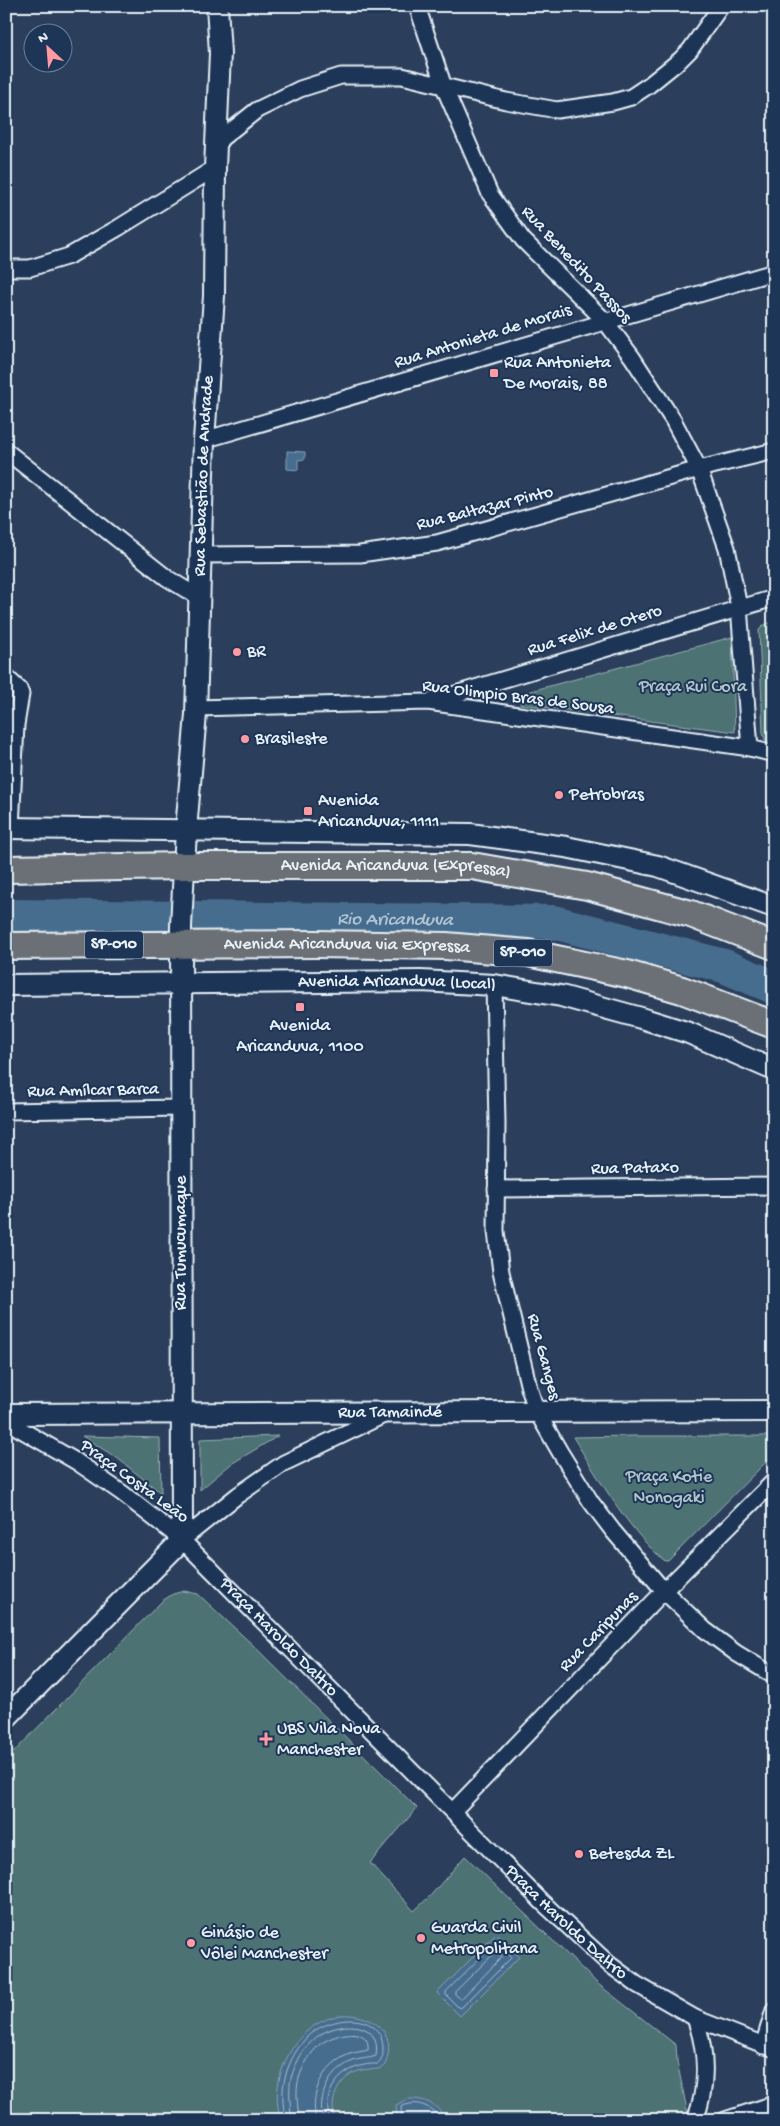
<svg xmlns="http://www.w3.org/2000/svg" width="780" height="2126" viewBox="0 0 780 2126" font-family="'Gochi Hand',sans-serif">
<style>
.green{fill:#4d7273;stroke:#9ab2b6}
.water{fill:#466d8e;stroke:#87a2b8}
.lines{fill:none;stroke-linecap:round;stroke-linejoin:round}
.shore{stroke:#a7bcce;stroke-width:1}
.river{stroke:#466d8e;stroke-width:34}
.street-casing{stroke:#e8f1f8;stroke-width:19}
.secondary-casing{stroke:#e8f1f8;stroke-width:24}
.highway-casing{stroke:#e8f1f8;stroke-width:30}
.street{stroke:#1d3557;stroke-width:15}
.secondary{stroke:#1d3557;stroke-width:20}
.highway{stroke:#6b6f75;stroke-width:26}
.poi-dot{fill:#ff9aa2;stroke:#1d3557;stroke-width:2}
.labels{text-anchor:middle;dominant-baseline:central;stroke-width:4;stroke-linejoin:round;paint-order:stroke}
.shield{fill:#1d3557;stroke:#abb9c8;stroke-width:1}
.shield-label{font-size:16px;font-weight:bold;fill:#e8f1f8}
.street-label{font-size:18px;fill:#e8f1f8;stroke:#1d3557}
.poi-label{font-size:18px;fill:#e8f1f8;stroke:#1d3557;text-anchor:start}
.park-label{font-size:18px;fill:#b2c5c9;stroke:#1d3557}
.water-label{font-size:19px;font-style:italic;fill:#afc3d3;stroke:#1d3557}
</style>
<rect width="100%" height="100%" fill="#2b3e5b"/>
<filter id="ink" filterUnits="userSpaceOnUse"><feTurbulence type="fractalNoise" baseFrequency=".02" numOctaves="2"/><feDisplacementMap in="SourceGraphic" scale="10" xChannelSelector="R" yChannelSelector="G"/><feConvolveMatrix kernelMatrix="1 2 1 2 8 2 1 2 1" color-interpolation-filters="sRGB"/></filter>
<g filter="url(#ink)">
<!-- green -->
<g class="green">
<path d="M774,621v121l-9,-2 -2,-7 -4,-103 5,-5z"/>
<path d="M732,637l3,95 -215,-28v-7l7,-5z"/>
<path d="M82,1436l78,2 1,55 -44,-35z"/>
<path d="M278,1436l-47,28 -31,26v-51z"/>
<path d="M633,1436h141v18l-106,107h-3c-36,-29 -68,-85 -92,-124z"/>
<path d="M184,1591l14,3 57,53 162,161 -47,55 44,48 17,-16 34,-39 133,128 78,61 1,16 11,54 -8,5h-674v-360l156,-159 11,-7z"/>
</g>
<!-- water -->
<g class="water">
<path d="M287,451l18,1v7l-7,1v10l-11,-1z"/>
<path d="M496,1934l23,23 -59,59 -23,-23z"/>
<path d="M340,2015c31,-2 59,16 45,50 -7,7 -14,3 -23,5 -22,5 -34,29 -27,50h-54c-12,-33 6,-77 34,-95 8,-5 17,-8 25,-10z"/>
<path d="M408,2099c17,-1 31,6 38,21h-49l-1,-15z"/>
</g>
<g class="lines">
<!-- shore -->
<g class="shore">
<path d="M495,1943h3l12,12 1,3 -49,49 -3,1 -13,-13v-3z"/>
<path d="M497,1951l5,4 -1,3 -39,40h-3l-4,-4v-2z"/>
<path d="M285,2120c-2,-16 -4,-30 1,-46 4,-14 12,-28 23,-39 20,-18 71,-26 74,12 0,7 0,13 -5,17 -31,-2 -59,24 -48,56"/>
<path d="M291,2120c0,-15 -3,-28 0,-42 5,-17 15,-35 30,-44 22,-13 61,-13 55,22 -7,3 -16,2 -23,5 -24,9 -36,35 -30,59"/>
<path d="M299,2120c-1,-15 -4,-28 0,-42 4,-13 11,-24 20,-33 12,-10 52,-22 49,5 -7,2 -15,2 -23,6 -24,12 -35,38 -29,64"/>
<path d="M402,2120l-1,-13c15,-8 31,-1 40,13"/>
</g>
<!-- river -->
<path class="river" id="s1" d="M6,916l547,6 171,44 50,21"/>
<defs>
<g id="street">
<path d="M417,6l27,81 46,107 33,46 82,81 27,36 41,63 26,49 28,79 12,59 11,141"/>
<path d="M217,142l40,-32 43,-21 41,-13h61l104,25 51,9 56,-8 18,-5 18,-12 31,-25 10,-10 31,-44"/>
<path d="M6,268h24l39,-12 49,-28 97,-60"/>
<path d="M204,440l570,-168"/>
<path d="M6,451l161,127 31,19"/>
<path d="M199,555l161,-1 77,-11 262,-74 75,-18"/>
<path d="M6,677l13,12 2,5 -5,31 -5,103"/>
<path d="M432,701l342,-103"/>
<path d="M196,708l232,-6 322,46 24,6"/>
<path d="M494,985l3,138 -1,108 5,41 28,116 8,24 23,40 31,50 22,29 51,60 41,39 31,23 38,23"/>
<path d="M6,1111l175,-3"/>
<path d="M496,1189l278,-3"/>
<path id="s2" d="M6,1421l71,41 45,31 60,47 360,362 67,62 27,20 59,34 79,31"/>
<path d="M182,1540l56,-45 46,-32 104,-50"/>
<path d="M453,1811l211,-220 110,-110"/>
<path d="M763,2046l11,-36"/>
<path d="M695,2120c13,-33 12,-69 0,-102"/>
<path d="M725,2120l49,-16"/>
</g>
<g id="secondary">
<path d="M6,828l464,6 96,13 92,19 116,41"/>
<path id="s3" d="M6,985l415,-4 73,4 67,11 80,22 48,15 85,37"/>
<path id="s4" d="M6,1414l768,-3"/>
<path id="s5" d="M6,1718l176,-178 -1,-614 5,-96 10,-116 8,-274 10,-144 1,-128 5,-115 -3,-47"/>
</g>
<g id="highway">
<path id="s6" d="M6,869l177,-3h289l115,20 104,28 83,32"/>
<path id="s7" d="M6,946l309,-2 131,2 82,7 99,21 55,16 92,35"/>
</g>
</defs>
<!-- street casing -->
<use href="#street" class="street-casing"/>
<!-- secondary casing -->
<use href="#secondary" class="secondary-casing"/>
<!-- highway casing -->
<use href="#highway" class="highway-casing"/>
<!-- street -->
<use href="#street" class="street"/>
<!-- secondary -->
<use href="#secondary" class="secondary"/>
<!-- highway -->
<use href="#highway" class="highway"/>
</g>
</g>
<!-- markers -->
<g class="poi-dot">
<rect x="489" y="368" width="10" height="10" rx="2.5"/>
<circle cx="237" cy="652" r="5"/>
<circle cx="245" cy="739" r="5"/>
<circle cx="559" cy="795" r="5"/>
<rect x="303" y="806" width="10" height="10" rx="2.5"/>
<rect x="295" y="1002" width="10" height="10" rx="2.5"/>
<path d="M263.5 1731.5h5v5h5v5h-5v5h-5v-5h-5v-5h5z"/>
<circle cx="579" cy="1854" r="5"/>
<circle cx="421" cy="1938" r="5"/>
<circle cx="191" cy="1943" r="5"/>
</g>
<g class="labels">
<!-- shield labels -->
<g class="shield">
<rect x="85" y="931.5" width="58" height="27" rx="4"/>
<rect x="494" y="939.5" width="58" height="27" rx="4"/>
</g>
<g class="shield-label">
<text x="114" y="945">SP-010</text>
<text x="523" y="953">SP-010</text>
</g>
<!-- street labels -->
<g class="street-label">
<text transform="translate(576 265) rotate(47)">Rua Benedito Passos</text>
<text transform="translate(483 337) rotate(-17)">Rua Antonieta de Morais</text>
<text stroke="none"><textPath href="#s5" startOffset="1315">Rua Sebastião de Andrade</textPath></text>
<text transform="translate(485 509) rotate(-14)">Rua Baltazar Pinto</text>
<text transform="translate(595 631) rotate(-17)">Rua Felix de Otero</text>
<text transform="translate(518 698) rotate(7)">Rua Olimpio Bras de Sousa</text>
<text stroke="none"><textPath href="#s6" startOffset="390">Avenida Aricanduva (Expressa)</textPath></text>
<text stroke="none"><textPath href="#s7" startOffset="341">Avenida Aricanduva via Expressa</textPath></text>
<text stroke="none"><textPath href="#s3" startOffset="391">Avenida Aricanduva (Local)</textPath></text>
<text transform="translate(93 1091) rotate(-1)">Rua Amílcar Barca</text>
<text transform="translate(635 1169) rotate(-1)">Rua Pataxo</text>
<text transform="translate(181 1243) rotate(-90)">Rua Tumucumaque</text>
<text transform="translate(543 1357) rotate(75)">Rua Ganges</text>
<text stroke="none"><textPath href="#s4" startOffset="384">Rua Tamaindé</textPath></text>
<text transform="translate(134 1482) rotate(36)">Praça Costa Leão</text>
<text transform="translate(599 1632) rotate(-46)">Rua Caripunas</text>
<text stroke="none"><textPath href="#s2" startOffset="350">Praça Haroldo Daltro</textPath></text>
<text stroke="none"><textPath href="#s2" startOffset="755">Praça Haroldo Daltro</textPath></text>
</g>
<!-- poi labels -->
<g class="poi-label">
<text x="504" y="363">Rua Antonieta<tspan x="504" dy="21">De Morais, 88</tspan></text>
<text x="247" y="652">BR</text>
<text x="255" y="739">Brasileste</text>
<text x="569" y="795">Petrobras</text>
<text x="318" y="801">Avenida<tspan x="318" dy="21">Aricanduva, 1111</tspan></text>
<text x="300" y="1026" text-anchor="middle">Avenida<tspan x="300" dy="21">Aricanduva, 1100</tspan></text>
<text x="277" y="1729">UBS Vila Nova<tspan x="277" dy="21">Manchester</tspan></text>
<text x="589" y="1854">Betesda ZL</text>
<text x="431" y="1928">Guarda Civil<tspan x="431" dy="21">Metropolitana</tspan></text>
<text x="201" y="1933">Ginásio de<tspan x="201" dy="21">Vôlei Manchester</tspan></text>
</g>
<!-- park labels -->
<g class="park-label">
<text x="693" y="687">Praça Rui Cora</text>
<text x="669" y="1477">Praça Kotie<tspan x="669" dy="21">Nonogaki</tspan></text>
</g>
<!-- water labels -->
<g class="water-label">
<text stroke="none"><textPath href="#s1" startOffset="389">Rio Aricanduva</textPath></text>
</g>
</g>
<!-- margin -->
<rect width="780" height="2126" fill="none" stroke="#1d3557" stroke-width="25"/>
<rect x="12" y="12" width="755" height="2101" fill="none" stroke="#e8f1f8" stroke-width="2" filter="url(#ink)"/>
<!-- north arrow -->
<g transform="translate(48 48) rotate(334)"><circle r="24" fill="#1d3557" stroke="#6e8097"/>
<path d="M0-4L9 19L0 12L-9 19Z" fill="#ff9aa2"/>
<text y="-8" font-size="14" font-weight="bold" text-anchor="middle" fill="#e8f1f8">N</text>
</g>
</svg>
